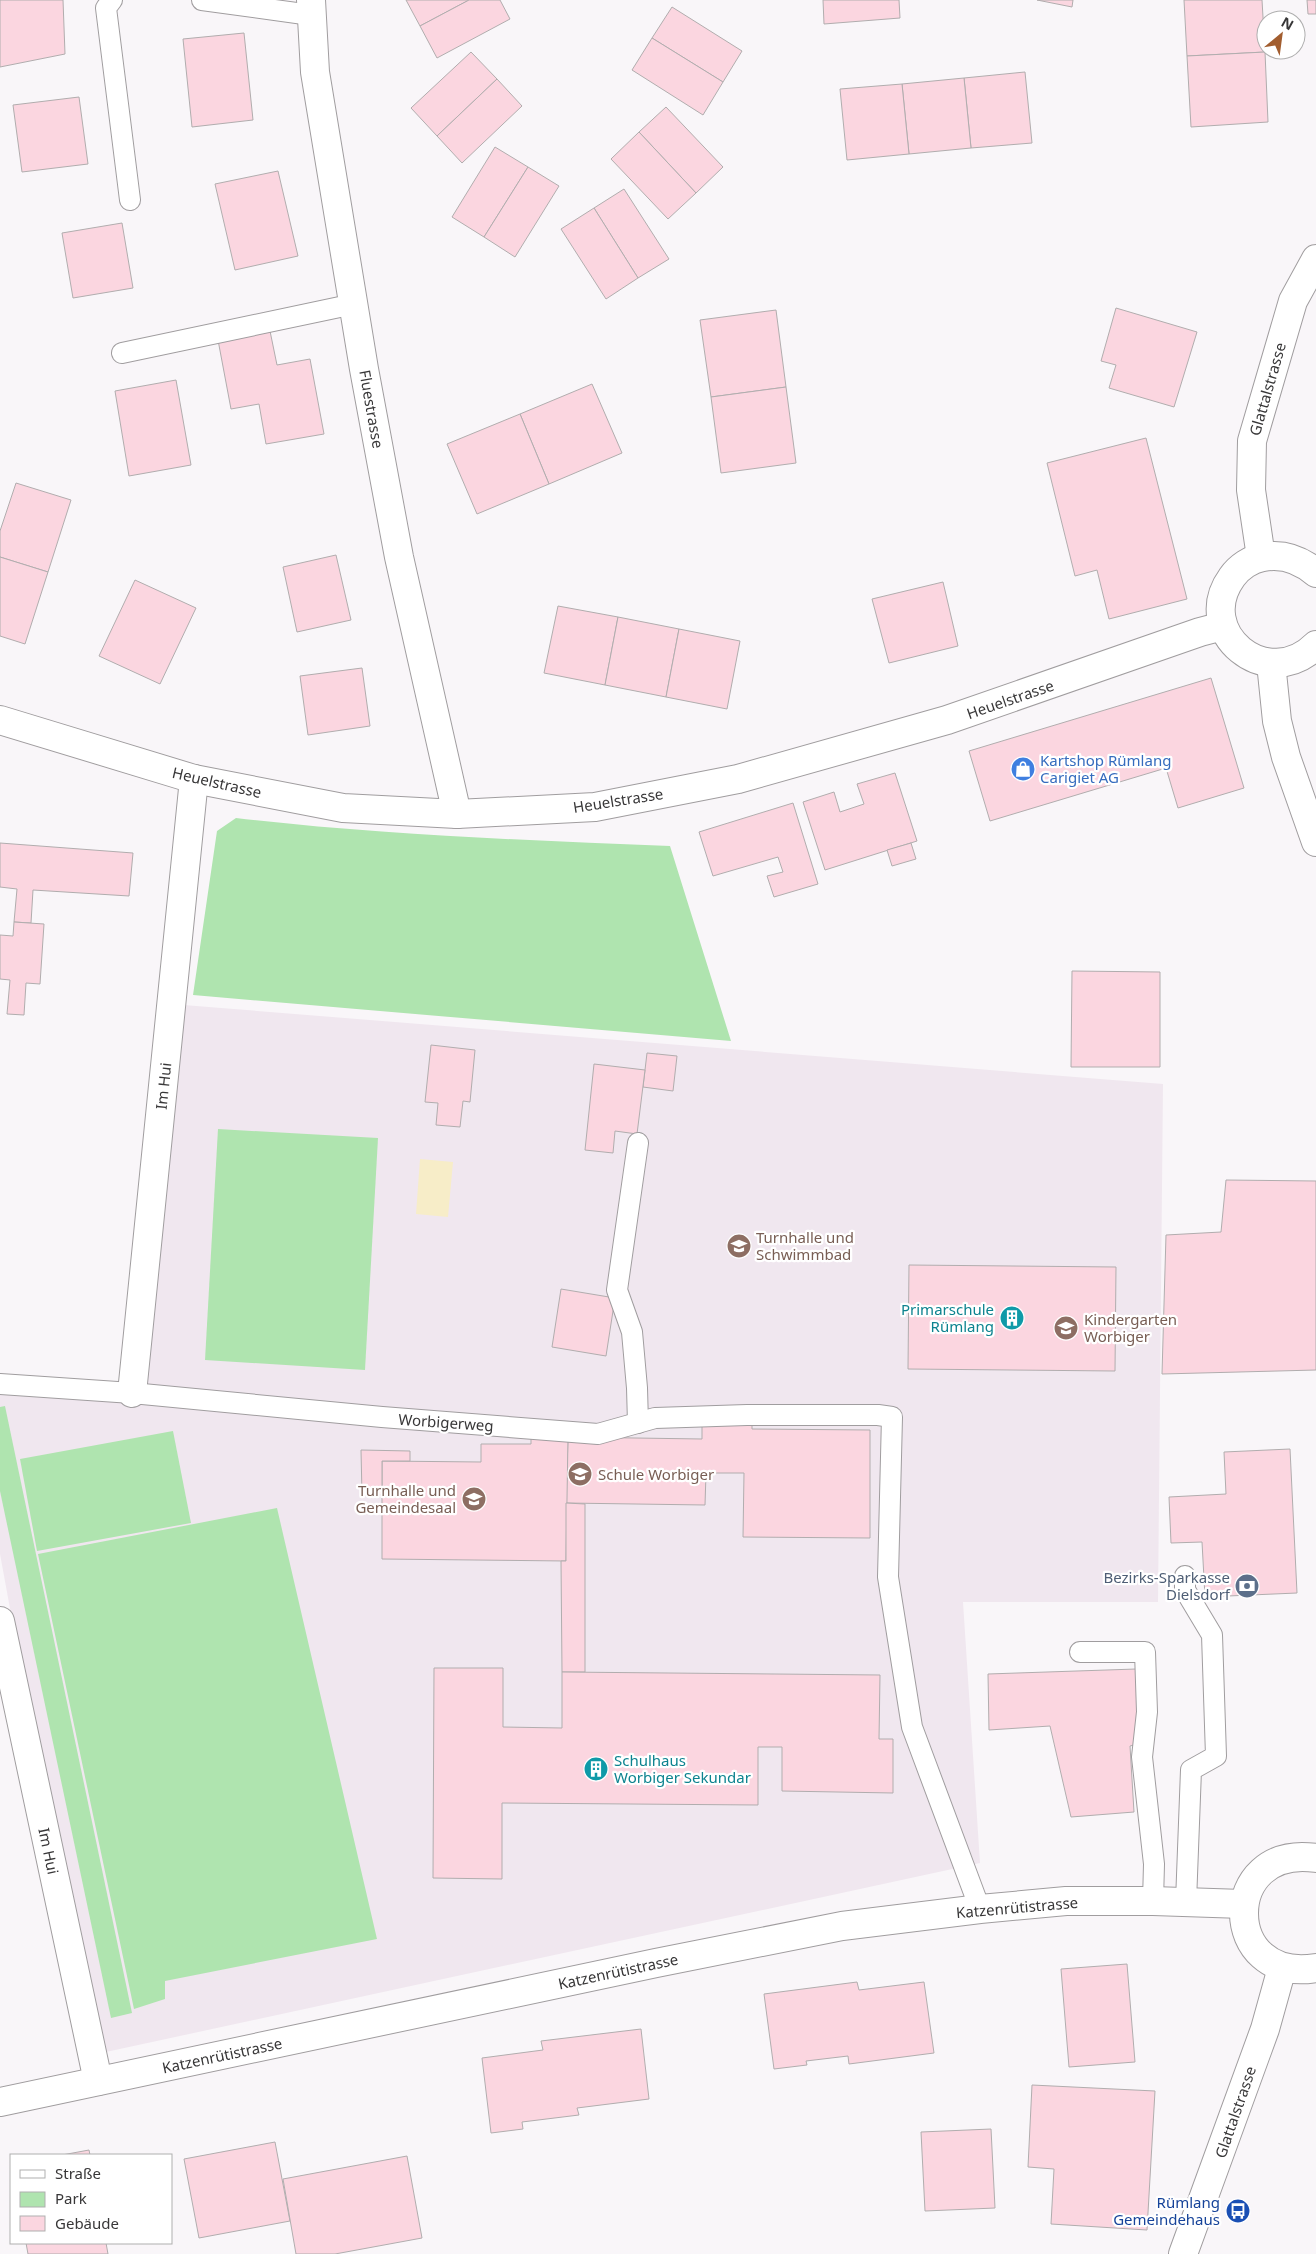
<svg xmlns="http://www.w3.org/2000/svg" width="1316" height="2254" viewBox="0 0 1316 2254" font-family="'Noto Sans',sans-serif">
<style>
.built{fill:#f0e7ef}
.green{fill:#afe4af}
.sand{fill:#f7edc8}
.building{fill:#fbd6e0;stroke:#b1adae}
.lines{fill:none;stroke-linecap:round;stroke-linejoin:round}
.service-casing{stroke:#a09d9f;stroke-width:22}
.minor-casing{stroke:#a09d9f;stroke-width:30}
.tertiary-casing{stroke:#a09d9f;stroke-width:30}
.service{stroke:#fff;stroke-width:20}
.minor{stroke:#fff;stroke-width:28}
.tertiary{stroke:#fff;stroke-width:28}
.labels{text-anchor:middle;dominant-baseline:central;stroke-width:4.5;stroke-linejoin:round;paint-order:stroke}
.street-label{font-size:15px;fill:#383738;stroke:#fff}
.shop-label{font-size:15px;fill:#366cbe;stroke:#fff;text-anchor:start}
.education-label{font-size:15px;fill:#785e54;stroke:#fff;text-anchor:start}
.culture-label{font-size:15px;fill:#0d838f;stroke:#fff;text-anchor:end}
.service-label{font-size:15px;fill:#4e5e75;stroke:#fff;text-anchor:end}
.transit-label{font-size:15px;fill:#164399;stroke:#fff;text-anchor:end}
</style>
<rect width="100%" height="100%" fill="#f9f6f9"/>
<!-- built -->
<path class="built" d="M171,1004l992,80 -5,518h-195l17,261 -888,192 -92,-501v-170l145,10z"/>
<!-- green -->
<g class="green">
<path d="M236,818c144,17 289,22 434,28l61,195 -538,-46 24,-164z"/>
<path d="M218,1129l160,9 -13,232 -160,-10z"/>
<path d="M5,1406l127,607 -21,5 -111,-527v-84z"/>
<path d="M173,1431l18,92 -154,28 -17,-92z"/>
<path d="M277,1508l100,431 -212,42v18l-31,10 -96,-455z"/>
</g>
<!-- sand -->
<path class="sand" d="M420,1159l33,3 -5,55 -32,-3z"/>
<!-- building -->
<g class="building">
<path d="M0,0h63l2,54 -65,13z"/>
<path d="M406,0h63l-49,26z"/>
<path d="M469,0h31l10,19 -73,39 -17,-32z"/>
<path d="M823,0h76l1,18 -76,6z"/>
<path d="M1037,0h36l-1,7z"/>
<path d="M1184,0h78l3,52 -78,4z"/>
<path d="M1307,0h9v14h-8z"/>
<path d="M672,7l70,44 -19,31 -71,-44z"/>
<path d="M244,33l9,87 -61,7 -9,-88z"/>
<path d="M652,38l71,44 -20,33 -71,-45z"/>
<path d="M471,52l26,27 -60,57 -26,-28z"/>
<path d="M1265,52l3,70 -77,5 -4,-71z"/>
<path d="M1025,72l7,71 -61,5 -7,-70z"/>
<path d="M964,78l7,70 -62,6 -7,-70z"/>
<path d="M497,79l25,27 -60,57 -25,-27z"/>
<path d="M902,84l7,70 -62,6 -7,-71z"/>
<path d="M79,97l9,67 -66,8 -9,-67z"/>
<path d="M666,107l57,60 -27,26 -57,-61z"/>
<path d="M639,132l57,61 -28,26 -57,-60z"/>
<path d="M495,147l33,20 -44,70 -32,-20z"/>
<path d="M528,167l31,19 -44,71 -31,-20z"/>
<path d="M278,171l20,85 -63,14 -20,-86z"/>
<path d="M624,189l45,70 -31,19 -44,-70z"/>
<path d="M594,208l44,70 -32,21 -45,-70z"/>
<path d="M122,223l11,65 -60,10 -11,-65z"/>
<path d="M1116,308l81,24 -23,75 -65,-19 7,-23 -15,-4z"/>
<path d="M776,310l10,77 -75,10 -11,-77z"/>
<path d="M270,331l7,34 33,-6 14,75 -58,10 -7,-40 -28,5 -13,-69z"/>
<path d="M176,380l15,85 -62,11 -14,-85z"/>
<path d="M592,384l30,69 -73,31 -29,-70z"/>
<path d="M786,387l10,76 -75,10 -10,-76z"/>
<path d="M520,414l29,70 -72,30 -30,-70z"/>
<path d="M1146,438l41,161 -78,20 -12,-49 -22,6 -28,-113z"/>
<path d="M16,483l55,17 -23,72 -48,-15v-26z"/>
<path d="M336,555l15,65 -54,12 -14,-65z"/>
<path d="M0,557l48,15 -23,72 -25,-8z"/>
<path d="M135,580l61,28 -36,76 -61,-28z"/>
<path d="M943,582l15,64 -69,17 -17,-64z"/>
<path d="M558,606l60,11 -13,68 -61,-12z"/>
<path d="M618,617l61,12 -13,68 -61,-12z"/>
<path d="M679,629l61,12 -13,68 -61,-12z"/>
<path d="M362,668l8,58 -62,9 -8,-59z"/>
<path d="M1211,678l33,110 -66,20 -12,-40 -176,53 -21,-70z"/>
<path d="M895,773l22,68 -92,29 -22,-68 31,-10 6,20 24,-8 -7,-20z"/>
<path d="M793,803l25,81 -44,13 -7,-21 16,-4 -5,-15 -65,19 -14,-44z"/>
<path d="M0,843l133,10 -4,43 -96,-6 -2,33 -17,-1 3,-33 -17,-2z"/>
<path d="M911,843l5,16 -24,7 -5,-16z"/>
<path d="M14,922l30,2 -4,60 -14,-1 -2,32 -17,-1 3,-34 -10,-1v-44l13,1z"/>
<path d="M1072,971l88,1v95h-89z"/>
<path d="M431,1045l44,5 -5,52 -7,-1 -3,26 -24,-2 2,-22 -13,-1z"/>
<path d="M647,1053l30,3 -4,35 -30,-4z"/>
<path d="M594,1064l51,6 -8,64 -22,-3 -2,22 -28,-3z"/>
<path d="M1226,1180l90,1v189l-154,4 4,-139 55,-3z"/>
<path d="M909,1265l207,2 -1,104 -207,-2z"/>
<path d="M561,1289l54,9 -9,58 -54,-9z"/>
<path d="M702,1422h50v7l118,1v108l-127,-1 1,-64h-38l-1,32 -139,-2 2,-66 134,2z"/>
<path d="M531,1437h37l-2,124 -184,-2v-98l99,1v-18h50z"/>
<path d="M1290,1449l7,144 -92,4 -3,-55 -31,1 -2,-46 57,-3 -2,-42z"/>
<path d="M361,1450l49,1v10h-28v34h-20z"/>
<path d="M566,1503l19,1v168h-23l-1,-111h5z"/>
<path d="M434,1668h69v59l59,1v-56l318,3 -1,64h14v54l-111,-2v-44h-24v58l-256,-2v76l-69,-1z"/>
<path d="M1136,1669l2,51 -4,25 -4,1 4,66 -63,5 -21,-91 -61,4 -1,-56z"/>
<path d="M1127,1964l8,98 -66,5 -8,-98z"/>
<path d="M857,1982l2,8 65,-8 10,71 -85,11 -1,-8 -42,5 1,4 -33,4 -10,-75z"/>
<path d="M641,2029l8,70 -72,9 2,7 -57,7 1,7 -32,4 -9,-75 61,-8 -2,-9z"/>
<path d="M1032,2085l123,6 -8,139 -96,-6 3,-55 -26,-2z"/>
<path d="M991,2129l4,79 -70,3 -4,-79z"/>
<path d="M275,2142l15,79 -91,17 -15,-79z"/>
<path d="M89,2150l1,5h-28z"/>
<path d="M407,2156l15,82 -87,16h-39l-13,-75z"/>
<path d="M26,2243h80l2,11h-80z"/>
</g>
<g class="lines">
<defs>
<g id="service">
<path d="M112,0l-6,8 24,192"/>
<path d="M202,0l109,15"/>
<path d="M122,353l232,-49"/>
<path d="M638,1143l-21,147 15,42 5,56 1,35"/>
<path d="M0,1384l132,9 250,24 216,17 57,-16 92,-3h131l14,2 -4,160 24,150 68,182"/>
<path d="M1185,1576v14l27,45 4,121 -25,14 -5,132"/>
<path d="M1080,1652h65l2,60 -5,45 12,107 -1,37"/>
</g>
<g id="minor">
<path d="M311,0l4,72 49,297 35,188 58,257"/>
<path d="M0,720l194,59 149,29 114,6 138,-7 143,-28 209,-59 253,-88 23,-6"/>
<path d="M132,1393l62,-614"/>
<path d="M0,1621l98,460"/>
</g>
<g id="tertiary">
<path d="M1261,557l-10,-67 1,-49 41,-140 23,-42"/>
<path d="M1316,573c-15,-13 -32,-20 -53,-16 -12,2 -24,10 -31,20 -40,55 35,117 84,68"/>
<path d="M1271,663l6,58 9,36 30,85"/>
<path d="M1316,1858c-97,-14 -95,126 0,110"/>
<path d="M0,2102l656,-139 186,-37 138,-17 86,-8h87l90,3"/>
<path d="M1183,2254l82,-225 17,-61"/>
</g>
</defs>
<!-- service casing -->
<use href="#service" class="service-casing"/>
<!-- minor casing -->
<use href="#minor" class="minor-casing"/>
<!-- tertiary casing -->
<use href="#tertiary" class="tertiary-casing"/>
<!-- service -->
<use href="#service" class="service"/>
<!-- minor -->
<use href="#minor" class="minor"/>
<!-- tertiary -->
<use href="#tertiary" class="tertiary"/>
</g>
<!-- icons -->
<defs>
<symbol id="shop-disc" viewBox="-11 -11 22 22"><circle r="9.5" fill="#3f7fe0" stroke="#fff"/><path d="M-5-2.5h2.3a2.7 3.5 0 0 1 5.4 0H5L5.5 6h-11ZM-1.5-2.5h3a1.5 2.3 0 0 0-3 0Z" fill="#fff"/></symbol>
<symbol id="school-disc" viewBox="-11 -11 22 22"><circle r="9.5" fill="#8d6e63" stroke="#fff"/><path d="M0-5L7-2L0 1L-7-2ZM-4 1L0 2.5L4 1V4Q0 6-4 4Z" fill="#fff"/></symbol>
<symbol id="building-disc" viewBox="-11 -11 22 22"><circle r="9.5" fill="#0f9aa8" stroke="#fff"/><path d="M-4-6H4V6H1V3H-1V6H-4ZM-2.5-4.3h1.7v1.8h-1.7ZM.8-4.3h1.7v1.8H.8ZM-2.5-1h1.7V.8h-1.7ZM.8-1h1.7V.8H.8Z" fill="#fff"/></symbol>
<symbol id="bank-disc" viewBox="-11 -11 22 22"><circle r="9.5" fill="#5c6f8a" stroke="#fff"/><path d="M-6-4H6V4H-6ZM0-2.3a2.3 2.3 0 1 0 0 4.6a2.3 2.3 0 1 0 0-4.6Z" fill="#fff"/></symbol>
<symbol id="bus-disc" viewBox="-11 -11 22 22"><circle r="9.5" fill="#1a4fb4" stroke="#fff"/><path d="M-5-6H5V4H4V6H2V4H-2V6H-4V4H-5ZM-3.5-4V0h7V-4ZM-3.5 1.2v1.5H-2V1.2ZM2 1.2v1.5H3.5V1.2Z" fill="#fff"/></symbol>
</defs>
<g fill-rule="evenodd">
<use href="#shop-disc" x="1009" y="755" width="28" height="28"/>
<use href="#school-disc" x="725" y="1232" width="28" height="28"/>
<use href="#building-disc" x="998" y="1304" width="28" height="28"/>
<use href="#school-disc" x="1052" y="1314" width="28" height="28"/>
<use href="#school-disc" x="566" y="1460" width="28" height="28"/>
<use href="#school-disc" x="460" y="1485" width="28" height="28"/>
<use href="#bank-disc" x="1233" y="1572" width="28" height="28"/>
<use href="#building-disc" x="582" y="1755" width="28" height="28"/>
<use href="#bus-disc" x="1224" y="2197" width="28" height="28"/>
</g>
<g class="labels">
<!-- street labels -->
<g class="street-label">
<text transform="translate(1267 389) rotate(-74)">Glattalstrasse</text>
<text transform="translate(372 409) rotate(80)">Fluestrasse</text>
<text transform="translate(1010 699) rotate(-19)">Heuelstrasse</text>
<text transform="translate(217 782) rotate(13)">Heuelstrasse</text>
<text transform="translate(618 800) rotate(-9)">Heuelstrasse</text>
<text transform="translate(163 1086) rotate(-84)">Im Hui</text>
<text transform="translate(446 1422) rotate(4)">Worbigerweg</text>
<text transform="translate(49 1851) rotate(78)">Im Hui</text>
<text transform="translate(1017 1907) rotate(-5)">Katzenrütistrasse</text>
<text transform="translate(618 1971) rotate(-12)">Katzenrütistrasse</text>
<text transform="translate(222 2055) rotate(-12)">Katzenrütistrasse</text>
<text transform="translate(1235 2112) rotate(-71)">Glattalstrasse</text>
</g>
<!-- shop labels -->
<g class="shop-label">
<text x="1040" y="760">Kartshop Rümlang<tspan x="1040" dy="17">Carigiet AG</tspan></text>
</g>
<!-- education labels -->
<g class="education-label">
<text x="756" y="1237">Turnhalle und<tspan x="756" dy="17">Schwimmbad</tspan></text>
<text x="1084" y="1319">Kindergarten<tspan x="1084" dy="17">Worbiger</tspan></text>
<text x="598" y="1474">Schule Worbiger</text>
<text x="456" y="1490" text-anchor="end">Turnhalle und<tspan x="456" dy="17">Gemeindesaal</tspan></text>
</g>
<!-- culture labels -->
<g class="culture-label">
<text x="994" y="1309">Primarschule<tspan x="994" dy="17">Rümlang</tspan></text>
<text x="614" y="1760" text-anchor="start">Schulhaus<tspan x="614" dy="17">Worbiger Sekundar</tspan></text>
</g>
<!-- service labels -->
<g class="service-label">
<text x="1230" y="1577">Bezirks-Sparkasse<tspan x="1230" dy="17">Dielsdorf</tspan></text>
</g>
<!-- transit labels -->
<g class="transit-label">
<text x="1220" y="2202">Rümlang<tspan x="1220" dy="17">Gemeindehaus</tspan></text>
</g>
</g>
<!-- legend -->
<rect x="10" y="2154" width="162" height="90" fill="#ffffff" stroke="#afafaf"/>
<rect x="20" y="2170" width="25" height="8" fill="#ffffff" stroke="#afafaf"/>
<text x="55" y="2179" font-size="15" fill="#383738">Straße</text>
<rect x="20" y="2192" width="25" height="15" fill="#afe4af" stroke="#afafaf"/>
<text x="55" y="2204" font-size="15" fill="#383738">Park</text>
<rect x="20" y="2216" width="25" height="15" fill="#fbd6e0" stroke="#afafaf"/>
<text x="55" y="2229" font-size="15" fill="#383738">Gebäude</text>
<!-- north arrow -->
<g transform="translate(1281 35) rotate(29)"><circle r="24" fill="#ffffff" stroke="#afafaf"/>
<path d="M0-4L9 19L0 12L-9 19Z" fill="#a25d2f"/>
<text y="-8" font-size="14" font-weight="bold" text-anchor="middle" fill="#383738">N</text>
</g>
</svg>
